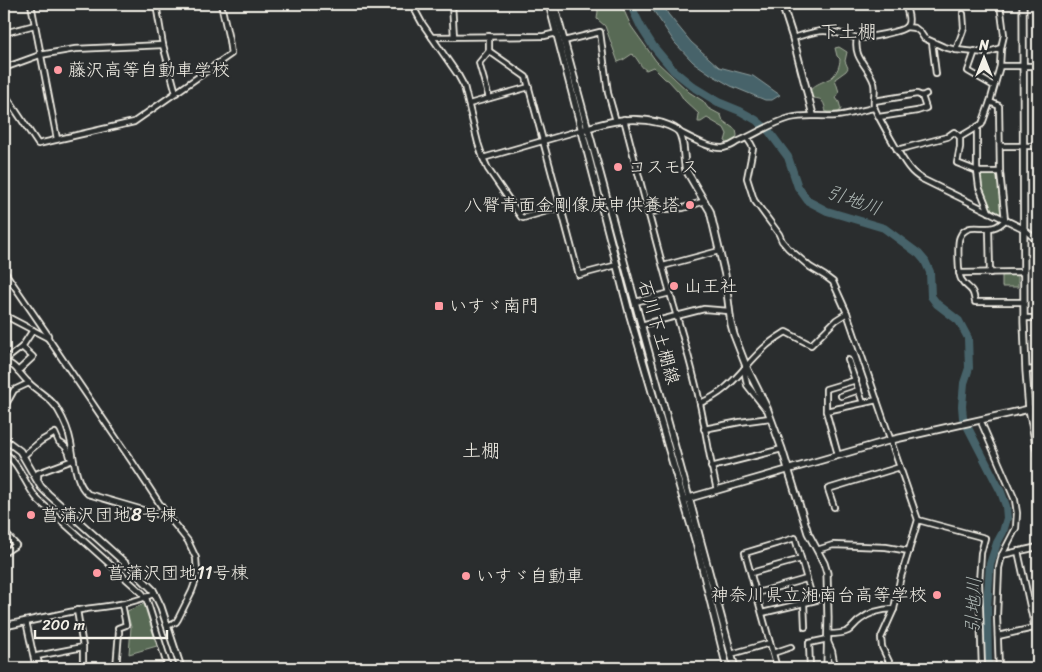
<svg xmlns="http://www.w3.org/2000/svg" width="1042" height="672" viewBox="0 0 1042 672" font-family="Sriracha,'Klee One',sans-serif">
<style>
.green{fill:#586b55;stroke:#a6ae9e}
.water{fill:#47646a;stroke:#8c9c9c}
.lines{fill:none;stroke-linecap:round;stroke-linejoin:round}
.river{stroke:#47646a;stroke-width:8}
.street-casing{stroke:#f4f1e8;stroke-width:8}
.secondary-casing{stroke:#f4f1e8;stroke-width:9}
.street{stroke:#2a2d2e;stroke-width:4.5}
.secondary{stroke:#2a2d2e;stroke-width:5.5}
.poi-dot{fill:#ff9aa2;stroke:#2a2d2e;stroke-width:2}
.labels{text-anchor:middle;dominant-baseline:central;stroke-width:4;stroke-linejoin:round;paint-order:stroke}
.poi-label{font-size:18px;fill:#f4f1e8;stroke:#2a2d2e;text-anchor:start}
.street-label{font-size:18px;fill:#f4f1e8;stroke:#2a2d2e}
.neighbourhood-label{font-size:19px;fill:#f4f1e8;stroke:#2a2d2e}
.water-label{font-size:19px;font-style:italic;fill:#afb9b6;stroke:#2a2d2e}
</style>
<rect width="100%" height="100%" fill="#2a2d2e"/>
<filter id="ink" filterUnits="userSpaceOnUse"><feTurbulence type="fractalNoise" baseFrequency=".02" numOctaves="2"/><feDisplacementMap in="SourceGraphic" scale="10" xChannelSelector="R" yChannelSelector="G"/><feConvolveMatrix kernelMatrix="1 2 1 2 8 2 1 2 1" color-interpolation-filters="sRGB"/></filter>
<g filter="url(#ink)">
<!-- green -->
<g class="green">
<path d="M567,4h54l10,22 25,35 33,31 14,9 5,7 13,7 2,6 13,9 1,5 -1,6 -8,2 -3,-2 2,-7 -3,-6 -17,-10 -6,4h-3l1,-8 -15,-14 -5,-8 -11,-12 -3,-1 -12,-12 -7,3c-6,-3 -8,-12 -14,-16l-9,6 -5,2 -13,-36 -8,-7 1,-8 -4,-5 -6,-1 -20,4z"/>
<path d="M839,47l8,5 -2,9 3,7 -2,3 -11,8 4,13 -3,6 3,4 2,7 -2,3h-13c-1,-3 -1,-8 -4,-11 -3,-4 -8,-1 -10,-5 -8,-10 16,-15 20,-19 5,-4 8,-12 8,-18l-3,-3 -2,-8z"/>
<path d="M979,174h18l5,41 -14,-8 -6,-13z"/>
<rect x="1002" y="274" width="16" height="13"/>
<path d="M144,604l13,42 -28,8 2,-27 -4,-16z"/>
</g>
<!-- water -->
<path class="water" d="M649,4h14l5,10 23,28 28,25 34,9 27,19 -8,5h-7l-34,-14 -19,-11 -19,-13 -18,-19z"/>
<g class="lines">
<!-- river -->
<path class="river" d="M632,4v4l9,19 12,19 21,25 21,17 23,14 22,9 16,9 12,10 20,27 10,30 10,14 19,10 57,17 35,26 6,7 5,11 1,24 6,8 22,17 9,17 1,30 -5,15 -2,23 1,12 38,74 5,14 1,12 -4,14 -6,11 -7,21 -3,43 1,61"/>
<defs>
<g id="street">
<path d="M31,4l26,135"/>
<path d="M156,4l7,41 13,48"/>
<path d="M414,4l2,8 6,11 36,52 6,11 14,57 5,15 5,11 33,48 2,1 38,-11"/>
<path d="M452,4l2,33"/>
<path d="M906,27l9,1 5,4 4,6 20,9 12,3 30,3 15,-5"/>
<path d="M4,33l31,-8"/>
<path d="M489,36v15l37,26 53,198 38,-10"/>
<path d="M432,37l112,-1 13,-3"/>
<path d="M793,38c10,-3 21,-7 31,-7 11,0 23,5 34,7 8,0 45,-6 49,-12 4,-5 0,-16 -2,-22"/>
<path d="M857,38c-4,21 11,27 17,45 2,8 -1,15 0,23 1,6 30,57 36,63 3,4 7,7 12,10l102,50 11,10 3,5"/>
<path d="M564,41l36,-9 8,61 8,28"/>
<path d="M932,42l4,32"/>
<path d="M956,50l8,-22 -1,-14"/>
<path d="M975,51l-7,20 26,15"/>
<path d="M1000,66h38"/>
<path d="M4,68l36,-13 35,-6 88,-4"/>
<path d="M4,93l34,51 96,-22 97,-68 -2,-14 -8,-36"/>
<path d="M489,98l-10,-35 10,-12"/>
<path d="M874,101l43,-7 5,2 4,-2"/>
<path d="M990,102l9,4 1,66 5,48c-15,17 -31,0 -43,13 -1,2 -3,5 -3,7 -1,6 -1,34 2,39 6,11 12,6 14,23h49"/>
<path d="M469,104l60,-17"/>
<path d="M879,117l38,-6 9,-3 -4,-12"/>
<path d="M624,119c15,58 30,116 46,174 8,28 17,56 24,85 10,37 14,75 23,112"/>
<path d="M977,128v43l2,16 10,25"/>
<path d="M679,132c12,6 31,17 44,16 5,-1 10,-3 14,-6 18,-7 34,-19 53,-24 15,-4 30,-1 46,-2 13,-1 25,-6 38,-8"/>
<path d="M747,138l4,6 2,4 -6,30 7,22 25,34 3,7 6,7 22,19 15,9 8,6 14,31 71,207 -18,60 -6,29 -13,29 1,9 10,21"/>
<path d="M1000,146h38"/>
<path d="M897,150l50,-13 7,-5 6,5"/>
<path d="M483,158l98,-28"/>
<path d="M1000,172h-20l-23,-9 3,-16v-10l22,-13 8,-22 10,-36 1,-18 3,-13 -4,-31"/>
<path d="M648,213l17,-4 18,-1 22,-7"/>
<path d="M989,228l1,45"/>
<path d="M663,266l56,-15"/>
<path d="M4,271l44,64v3"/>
<path d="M959,273l65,-1"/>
<path d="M635,302l35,-9"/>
<path d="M4,315l44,23 85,125 34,52 21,26 8,17 1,14 -1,8 -4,11 -14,28 -2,3 -9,4"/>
<path d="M1024,318h14"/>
<path d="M641,325l63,-16 25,2"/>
<path d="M848,360l15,43"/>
<path d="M4,362c10,1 16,12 23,19 10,11 24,16 31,29 6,10 11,22 13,33 3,16 4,40 17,51l72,21h7"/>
<path d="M5,362l4,-5 13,-10 11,-17"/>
<path d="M744,369l3,16 18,23"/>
<path d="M1026,370l12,-1"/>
<path d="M18,371l15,-14 -11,-10"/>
<path d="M841,396l18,-6"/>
<path d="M700,403c30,-11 42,-35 64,-55 7,-7 14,-11 22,-16l25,13 25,-25 11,-7"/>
<path d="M4,407l5,-8 5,-9 15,-7"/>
<path d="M826,411v-22l30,-9"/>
<path d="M982,424l33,76 2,13 -1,15 -14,27 -3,13 -2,48 2,52"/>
<path d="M704,429l36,-7 30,-4"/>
<path d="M4,452c16,12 21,33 34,48l104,93 4,5 3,9 19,61"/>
<path d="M838,455l-12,-44 51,-11"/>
<path d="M23,456l18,-15 14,-8 4,9c6,3 10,9 11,15"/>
<path d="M711,467l71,-18"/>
<path d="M36,479l2,-1v-5l35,-13"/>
<path d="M834,507l-6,-18 72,-22"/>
<path d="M918,520l67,18 -4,15 -2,29 3,86"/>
<path d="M4,532l12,13 -12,8"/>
<path d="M817,550l16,-5 53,2 23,4"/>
<path d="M1018,551l20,92"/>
<path d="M1002,555l36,-8"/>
<path d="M751,573l50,-14"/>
<path d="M757,593l49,-14"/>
<path d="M77,610l6,37v21"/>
<path d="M762,613l42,-10"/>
<path d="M47,617c13,-3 26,-6 39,-8 23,-3 47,-5 69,-16"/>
<path d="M26,621l10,47"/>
<path d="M805,627l-1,-24 16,-4h8"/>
<path d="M828,634c6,0 14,0 20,-3 5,-3 7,-8 12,-11 10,-8 21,-11 34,-11"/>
<path d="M998,636l40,-9"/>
<path d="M828,642l4,9 3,17"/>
<path d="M773,653l18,-6"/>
<path d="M731,654l39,-11"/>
<path d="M40,668l-3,-12 46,-9"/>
<path d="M116,668l3,-36 -1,-4 8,-3 -4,-21"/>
<path d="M777,668l-32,-115 50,-15 18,62"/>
<path d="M810,668l-1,-25 19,-4"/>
</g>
<g id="secondary">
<path d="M549,4l81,312 66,227 31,125"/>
<path d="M554,4l84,309 51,185 46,170"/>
<path d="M782,4l11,34 20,77"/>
<path d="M1023,4l1,318 2,49 3,38 9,46"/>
<path d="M585,129c26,-9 49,-13 76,-6 6,2 14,4 18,9 6,9 4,27 7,38l24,41 15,64 6,49 3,11 12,31 21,42 15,41 26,84 16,30 3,10 1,45 -1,50"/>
<path d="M4,439l16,12 3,5 18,31 7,7 86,77 19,19 8,17 20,61"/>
<path d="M686,499l205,-59 147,-33"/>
<path d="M4,626l43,-9"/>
</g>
</defs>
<!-- street casing -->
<use href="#street" class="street-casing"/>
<!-- secondary casing -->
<use href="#secondary" class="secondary-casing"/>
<!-- street -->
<use href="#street" class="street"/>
<!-- secondary -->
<use href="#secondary" class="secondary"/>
</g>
</g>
<!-- markers -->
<g class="poi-dot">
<circle cx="58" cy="70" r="5"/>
<circle cx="618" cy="167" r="5"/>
<circle cx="690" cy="205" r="5"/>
<circle cx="674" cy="286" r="5"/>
<rect x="434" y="301" width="10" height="10" rx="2.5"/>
<circle cx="31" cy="515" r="5"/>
<circle cx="97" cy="573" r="5"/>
<circle cx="466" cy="576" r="5"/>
<circle cx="937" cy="595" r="5"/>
</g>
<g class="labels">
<!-- poi labels -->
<g class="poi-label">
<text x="68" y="70">藤沢高等自動車学校</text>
<text x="628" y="167">コスモス</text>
<text x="680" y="205" text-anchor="end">八臀青面金剛像庚申供養塔</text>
<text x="684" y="286">山王社</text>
<text x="449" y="306">いすゞ南門</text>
<text x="41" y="515">菖蒲沢団地8号棟</text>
<text x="107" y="573">菖蒲沢団地11号棟</text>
<text x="476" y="576">いすゞ自動車</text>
<text x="927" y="595" text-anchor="end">神奈川県立湘南台高等学校</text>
</g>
<!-- street labels -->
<g class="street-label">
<text transform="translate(659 332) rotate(74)">石川下土棚線</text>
</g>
<!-- neighbourhood labels -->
<g class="neighbourhood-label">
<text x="848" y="31">下土棚</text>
<text x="481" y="450">土棚</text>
</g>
<!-- water labels -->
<g class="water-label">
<text transform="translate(854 200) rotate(19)">引地川</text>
<text transform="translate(973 605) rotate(-88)">引地川</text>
</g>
</g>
<!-- margin -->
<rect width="1042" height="672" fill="none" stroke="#2a2d2e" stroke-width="20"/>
<rect x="10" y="10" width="1022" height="652" fill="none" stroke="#f4f1e8" stroke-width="2" filter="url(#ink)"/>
<!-- north arrow -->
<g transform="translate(984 58)" stroke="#2a2d2e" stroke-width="4" paint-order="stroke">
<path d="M0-4L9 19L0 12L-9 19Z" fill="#f4f1e8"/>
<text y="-8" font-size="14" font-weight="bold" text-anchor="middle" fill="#f4f1e8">N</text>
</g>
<!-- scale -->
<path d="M35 630v8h132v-8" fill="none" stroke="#f4f1e8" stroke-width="2.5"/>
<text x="42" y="630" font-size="15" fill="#f4f1e8" stroke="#2a2d2e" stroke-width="4" paint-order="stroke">200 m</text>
</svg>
